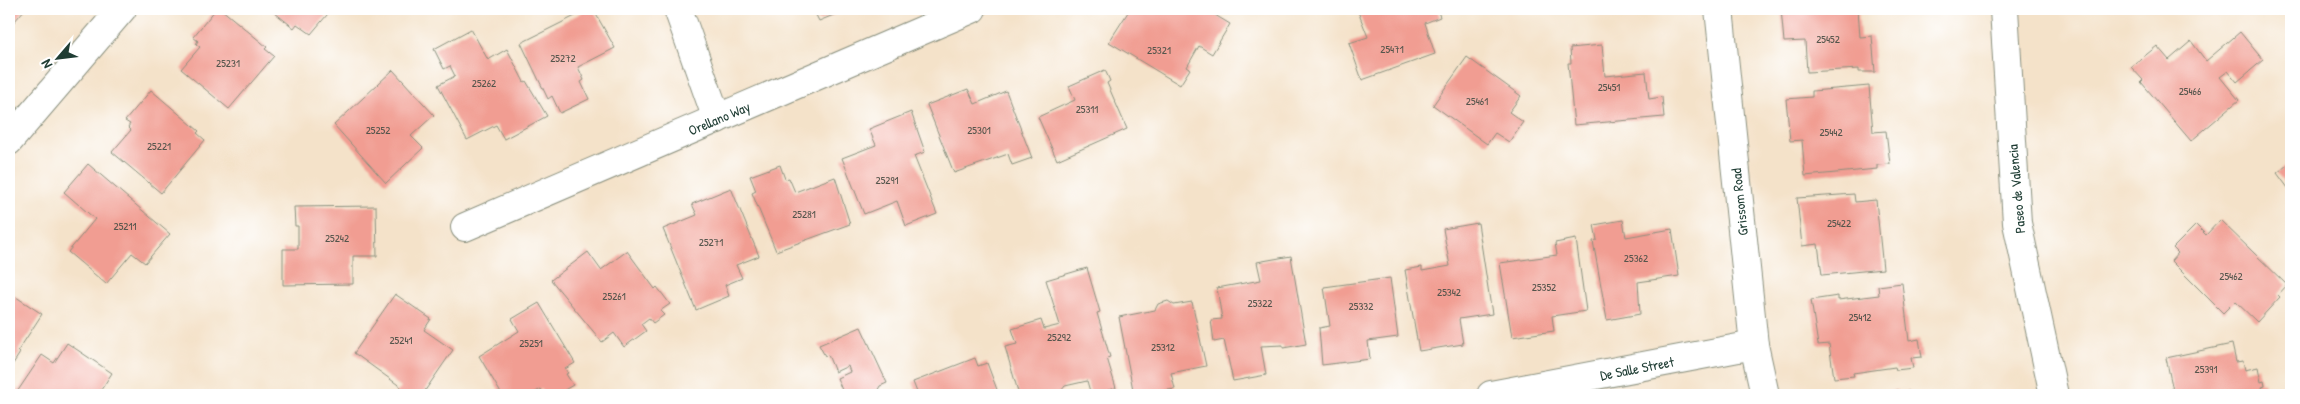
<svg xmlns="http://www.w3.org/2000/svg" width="2300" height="404" viewBox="0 0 2300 404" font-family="'Patrick Hand',sans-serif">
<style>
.building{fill:#f19d92}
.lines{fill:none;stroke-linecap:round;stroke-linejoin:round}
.street-casing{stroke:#8a907e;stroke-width:30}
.secondary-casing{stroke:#8a907e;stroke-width:30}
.street{stroke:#fff;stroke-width:28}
.secondary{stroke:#fff;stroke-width:28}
.labels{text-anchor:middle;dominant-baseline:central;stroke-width:5;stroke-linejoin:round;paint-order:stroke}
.number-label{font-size:11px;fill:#54554c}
.street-label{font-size:14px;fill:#1f3d34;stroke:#fff}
</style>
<rect width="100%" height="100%" fill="#fff"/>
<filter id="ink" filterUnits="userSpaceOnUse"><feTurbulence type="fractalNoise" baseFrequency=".02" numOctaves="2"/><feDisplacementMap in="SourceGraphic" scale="10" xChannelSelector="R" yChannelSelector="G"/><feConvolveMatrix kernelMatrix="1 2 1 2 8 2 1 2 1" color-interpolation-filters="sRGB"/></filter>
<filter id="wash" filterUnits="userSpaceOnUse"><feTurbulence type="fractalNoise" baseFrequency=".0096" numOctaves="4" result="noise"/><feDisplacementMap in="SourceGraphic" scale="20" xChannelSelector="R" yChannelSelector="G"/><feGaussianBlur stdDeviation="1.12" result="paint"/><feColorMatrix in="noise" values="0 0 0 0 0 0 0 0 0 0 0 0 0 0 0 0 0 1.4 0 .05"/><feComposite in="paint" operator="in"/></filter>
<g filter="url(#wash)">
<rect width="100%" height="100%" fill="#f4e2c9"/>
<g id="blocks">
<!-- building -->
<g class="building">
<path d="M9,9h16l-16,19z"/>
<path d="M216,9h5l46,38 -2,2 9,7 -45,53 -48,-40 19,-22 -4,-3 2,-3 -5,-4z"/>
<path d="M270,9h62l-21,25 -14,-10 -3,4z"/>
<path d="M589,9h4l22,39 -37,19 6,13 -3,2 8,17 -29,14 -8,-17 -4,3 -27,-56z"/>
<path d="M813,9h35l-29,12z"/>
<path d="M1130,9h22l5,3 3,-3h45l25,15 -18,30 -13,-8 -12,21 3,2 -10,16 -71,-43z"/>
<path d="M1357,9h80l3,8 -15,6 10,31 -73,26 -13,-37 19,-6z"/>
<path d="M1781,9h77l2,28 12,-1 3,36h-16v-3l-52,3 -2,-31 -21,1z"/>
<path d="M471,29l17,31 19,-11 17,33 2,-1 21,35 -43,23 -8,-14 -29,15 -29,-55 17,-9 -5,-10 -6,3 -10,-20z"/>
<path d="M2240,32l23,28 -26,22 -9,-11 -8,6 19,23 -48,41 -50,-59 2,-2 -12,-13 26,-21 12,14 22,-19 15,20z"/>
<path d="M1602,45l3,31 41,-4 3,27 13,-2 2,20 -90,8 -6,-62h3l-1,-15z"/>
<path d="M1467,57l54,39 -12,16 14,10 -14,20 -14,-9 -8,11 -54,-39z"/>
<path d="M393,70l41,45 -23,21 12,12 -37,35 -52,-58z"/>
<path d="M1105,70l5,11 -3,2 20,46 -70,31 -19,-43 37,-17 -6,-14z"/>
<path d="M1869,86l4,46 13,-1 4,33 -13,1v4l-72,7 -3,-36 -12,1 -4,-42 26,-2v-6z"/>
<path d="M968,89l7,15 31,-13 26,67 -20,7 -4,-11 -54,19 -27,-68z"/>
<path d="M151,90l48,41 -2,2 8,7 -44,53 -49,-41 19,-22 -3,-3 2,-3 -5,-3z"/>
<path d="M911,112l14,40 -11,4 23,58 -31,12 -9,-25 -33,13 -22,-56 34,-13 -7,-16z"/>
<path d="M2291,162v30l-14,-19z"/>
<path d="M88,164l82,70 -25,29 -13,-10 -26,31 -38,-32 27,-33 -31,-27z"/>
<path d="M780,165l5,14 4,-1 6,14 40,-15 15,47 -74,27 -24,-58 4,-2 -6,-15z"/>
<path d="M731,188l28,68 -23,9 6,13 -17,7 4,11 -33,14 -33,-81 34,-14 -5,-11z"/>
<path d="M1854,194l1,8 21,-2 7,69 -61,6 -4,-31 -16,2 -5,-48z"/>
<path d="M376,206l1,50h-24v28l-70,1v-36h15v-23h-3l-1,-19z"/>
<path d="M1623,220l3,17 46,-8 7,47 -41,6 2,32 -33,6 -14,-79 4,-1 -3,-15z"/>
<path d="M2220,220l67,65 -9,10 2,2 -23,25 -22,-21 -12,12 -52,-52 7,-8 -5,-5 23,-23 10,10z"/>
<path d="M1478,223l14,91 -33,5 4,25 -44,7 -14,-81 17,-3v4l28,-5 -7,-37z"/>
<path d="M1576,239l10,72 -34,5 2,15 -42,6 -12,-74 57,-8 -2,-12z"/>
<path d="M627,251l28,38 2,-2 13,17 -10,7 4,4 -11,8 -4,-5 -8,6 5,7 -22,16 -10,-14 -12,9 -51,-62 37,-28 13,18z"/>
<path d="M1291,256l15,88 -23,4v-3l-22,1 5,29 -33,6 -9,-41 -10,2 -3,-22 11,-1 -5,-31 44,-8 -4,-18z"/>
<path d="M1087,268l13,44 -3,1 13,44 -3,1 9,30 -25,7 -4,-14 -22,5 -7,9h-39l-14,-48 12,-3 -5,-15 29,-9 3,9 16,-4 -14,-45z"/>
<path d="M1390,278l8,59 -30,4 2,18 -48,6 -3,-37 11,-2 -6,-39z"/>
<path d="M1902,283l7,58 10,-2 3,18 -11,1 2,10 -17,2 -1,-3 -42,6 1,3 -20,2 -5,-34 -11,1 -7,-45 27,-4v4l41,-5 -1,-9z"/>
<path d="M395,294l36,25 -7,11 29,20 -31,45h-27l6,-8 -47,-34z"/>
<path d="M13,295l29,19 -24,37 2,2 -11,17v-68z"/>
<path d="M1168,301l6,4 18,-3 14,64 -35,7 4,16 -41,6 -15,-78 36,-7 3,-6z"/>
<path d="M539,303l36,60 -10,6 3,4 -2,1 7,11 -17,10h-11l-4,-6 -11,6h-28l-23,-39 40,-25 -7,-12z"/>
<path d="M861,327l26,56 -7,3 -5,9h-31l-7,-17 13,-6 -2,-6 -13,6 -7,-17 -3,1 -6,-11z"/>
<path d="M67,343l45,30 -13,20 3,2h-87l27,-40 12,8z"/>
<path d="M2232,344l4,18 7,-1 2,9 13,-3 3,15 3,-1 1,5 -3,1 2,8h-90l-8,-37z"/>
<path d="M975,358l3,8 9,-3 12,32h-81l-5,-13z"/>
<path d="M1898,390v3l11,-2 1,4h-35z"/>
</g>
</g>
</g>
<g filter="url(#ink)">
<use href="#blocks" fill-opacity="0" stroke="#8a907e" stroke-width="1"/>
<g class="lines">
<defs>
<g id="street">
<path d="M678,9l39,110"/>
<path d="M9,141l113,-132"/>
<path d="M465,227l507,-218"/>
<path d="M1491,395l263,-50"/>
</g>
<g id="secondary">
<path d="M1719,9l35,336 11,50"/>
<path d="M2004,9l13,214 37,172"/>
</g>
</defs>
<!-- street casing -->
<use href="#street" class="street-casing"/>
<!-- secondary casing -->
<use href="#secondary" class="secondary-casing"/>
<!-- street -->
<use href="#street" class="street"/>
<!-- secondary -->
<use href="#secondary" class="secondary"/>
</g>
</g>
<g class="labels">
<!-- number labels -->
<g class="number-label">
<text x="1828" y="39">25452</text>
<text x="1392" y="49">25471</text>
<text x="1159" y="50">25321</text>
<text x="563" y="58">25272</text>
<text x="228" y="63">25231</text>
<text x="484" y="83">25262</text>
<text x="1609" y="87">25451</text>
<text x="2190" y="91">25466</text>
<text x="1477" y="101">25461</text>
<text x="1087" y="109">25311</text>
<text x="378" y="130">25252</text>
<text x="979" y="130">25301</text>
<text x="1831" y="132">25442</text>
<text x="159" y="146">25221</text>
<text x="887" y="180">25291</text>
<text x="804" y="214">25281</text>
<text x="1839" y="223">25422</text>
<text x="125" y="226">25211</text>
<text x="337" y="238">25242</text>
<text x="711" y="242">25271</text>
<text x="1636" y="258">25362</text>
<text x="2231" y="276">25462</text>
<text x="1544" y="287">25352</text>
<text x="1449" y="292">25342</text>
<text x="614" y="296">25261</text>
<text x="1260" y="303">25322</text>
<text x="1361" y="306">25332</text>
<text x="1860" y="317">25412</text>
<text x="1059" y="337">25292</text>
<text x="401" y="340">25241</text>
<text x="531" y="343">25251</text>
<text x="1163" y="347">25312</text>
<text x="2206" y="369">25391</text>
</g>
<!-- street labels -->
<g class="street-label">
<text transform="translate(719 118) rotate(-23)">Orellano Way</text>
<text transform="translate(2016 189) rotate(-95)">Paseo de Valencia</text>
<text transform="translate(1739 202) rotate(-96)">Grissom Road</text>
<text transform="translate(1637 368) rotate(-11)">De Salle Street</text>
</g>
</g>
<!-- margin -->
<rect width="2300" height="404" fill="none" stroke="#fff" stroke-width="30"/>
<!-- north arrow -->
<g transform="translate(58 58) rotate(242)" stroke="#ffffff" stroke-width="4" paint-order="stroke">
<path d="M0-4L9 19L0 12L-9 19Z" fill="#1f3d34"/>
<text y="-8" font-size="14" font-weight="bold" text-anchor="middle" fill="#1f3d34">N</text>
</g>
</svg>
